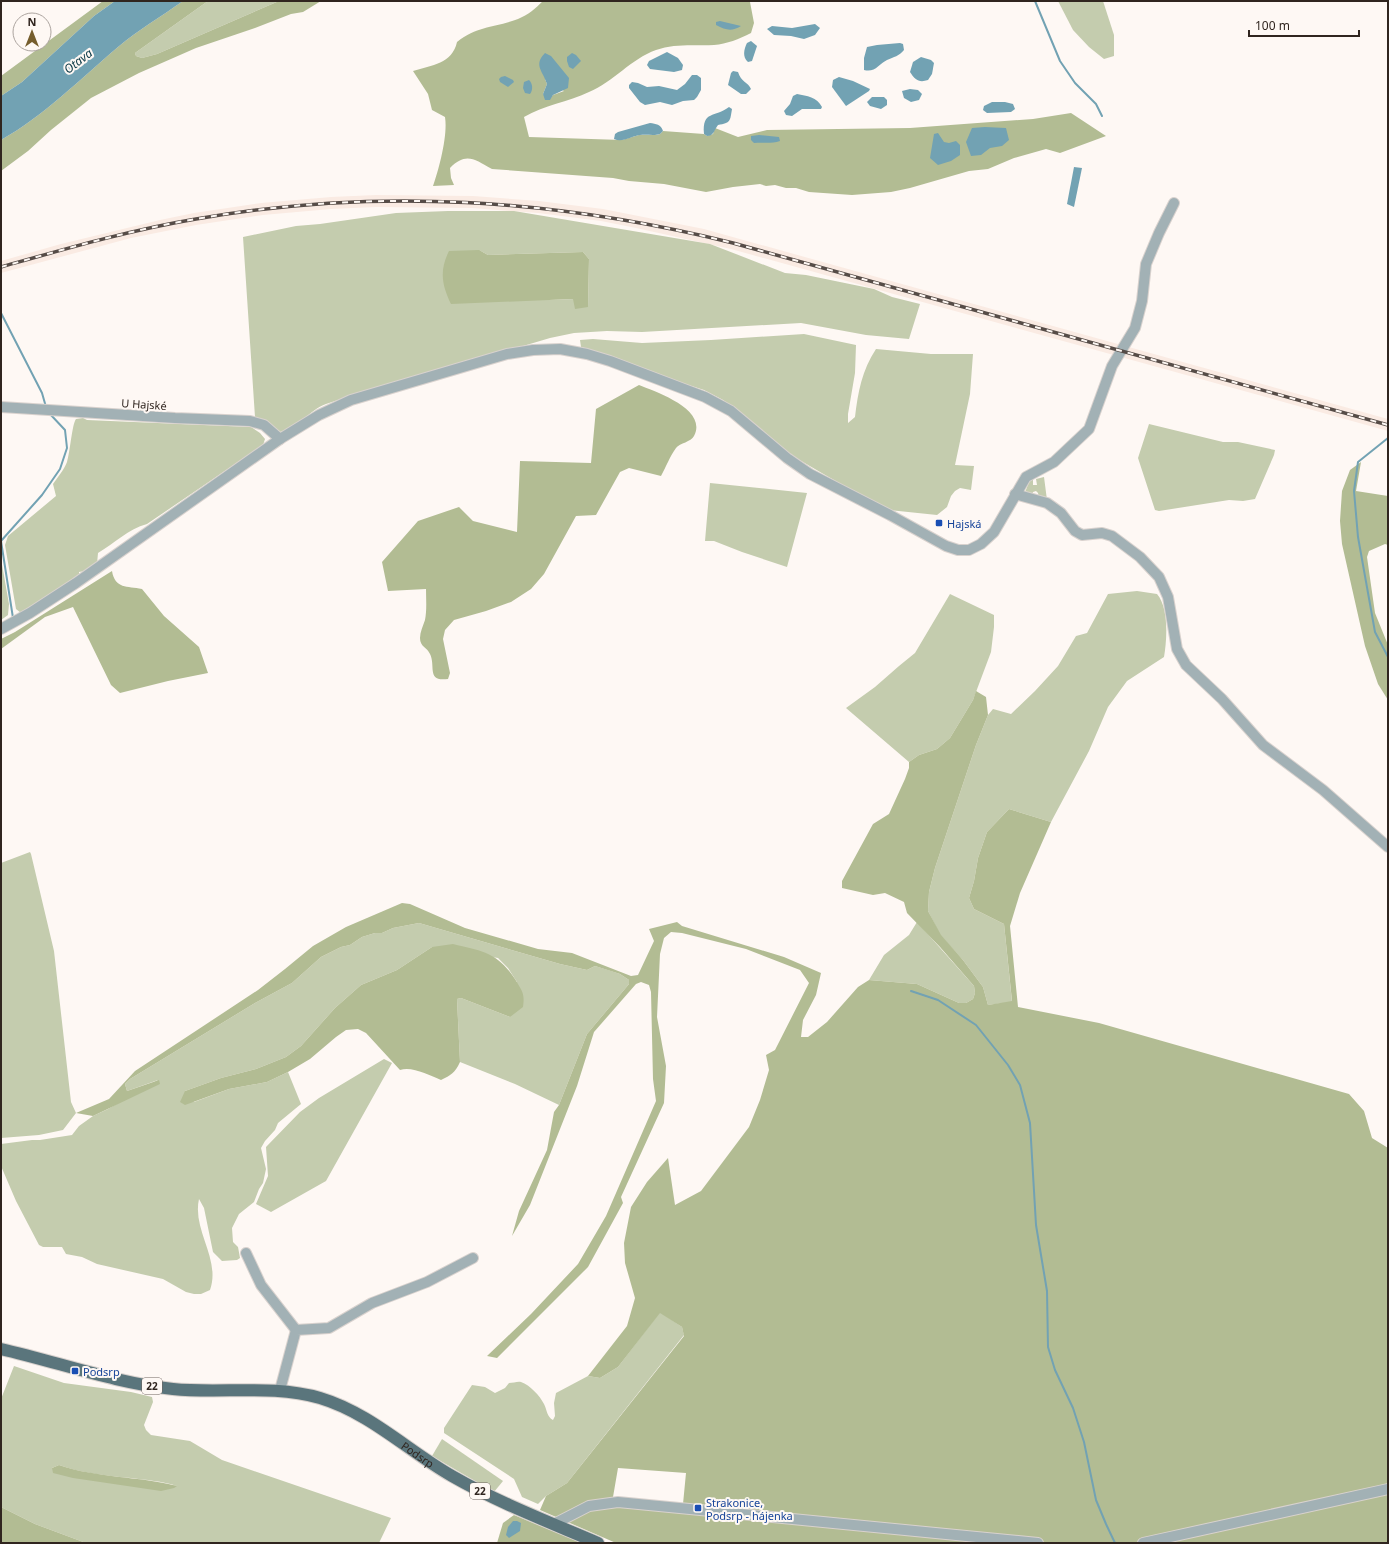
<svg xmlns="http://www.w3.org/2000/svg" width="1389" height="1544" viewBox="0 0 1389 1544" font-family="'Noto Sans',sans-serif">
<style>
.built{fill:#faebe3}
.green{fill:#c4ccae;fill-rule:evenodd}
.forest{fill:#b2bc93;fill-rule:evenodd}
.water{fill:#72a2b3}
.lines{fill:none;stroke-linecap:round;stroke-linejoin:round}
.stream{stroke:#72a2b3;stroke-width:2}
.minor-casing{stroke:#d9d2ce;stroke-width:12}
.major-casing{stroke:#d9d2ce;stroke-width:14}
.minor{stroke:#a2b1b5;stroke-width:10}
.major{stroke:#5a757c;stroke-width:12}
.rail-casing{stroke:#564c47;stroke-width:3.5}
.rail{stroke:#fef8f4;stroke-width:2;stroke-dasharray:6;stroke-linecap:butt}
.transit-dot{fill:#1a4fb4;stroke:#fef8f4;stroke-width:1.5}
.labels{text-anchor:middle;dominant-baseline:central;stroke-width:4;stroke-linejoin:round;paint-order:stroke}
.shield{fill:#fef8f4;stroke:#6e645f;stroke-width:1}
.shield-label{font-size:10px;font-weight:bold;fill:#30251f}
.street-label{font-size:11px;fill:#30251f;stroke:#fef8f4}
.transit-label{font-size:11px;fill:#164399;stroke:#fef8f4;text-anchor:start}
.water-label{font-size:12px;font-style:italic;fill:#0b3946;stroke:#fef8f4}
</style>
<rect width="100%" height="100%" fill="#fef8f4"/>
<!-- built -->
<path class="built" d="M376,195l97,1 66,5 64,8 101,20 684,190v12l-657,-182 -95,-21 -35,-7 -63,-8 -66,-5 -96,-1 -45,2 -68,6 -67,10 -65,13 -130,35v-12l60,-17 99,-24 34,-7 67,-10 70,-6z"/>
<!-- green -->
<g class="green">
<path d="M208,1h71l-122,53 -15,4 -6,-2 -1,-3z"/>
<path d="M1058,1h45l11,34v21l-10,3 -15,-12 -16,-17z"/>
<path d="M448,211h66l196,33 75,29 21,2 68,14 18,8 28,7 -11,35 -43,-4 -65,-12 -159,9 -35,-1 -33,2 -24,5c-75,23 -151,41 -224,66 -17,6 -28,25 -46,28l-13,-10 -12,-5 -12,-180 53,-11 24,-2 76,-11zM479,250l9,5 95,-3 6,7 -1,48 -14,-8 -25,1z"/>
<path d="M804,334l52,11 -1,28 -7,41v9l7,-6c3,-25 7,-47 21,-68l55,5h42l-3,40 -15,71 19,1 -3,24 -11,-2 -5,3 -4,5 -4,11 -10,8 -48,-5 -14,-6 -79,-46 -15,-10 -58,-48 -19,-10 -57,-18 -36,-16 -30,-9 -1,-7 13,-1 49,4 69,-3z"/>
<path d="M83,418l4,2 164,7 9,6 5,6 -2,6 -116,79c-19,5 -32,19 -49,29l-1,11 -12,7 -6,1v5l-58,36 -5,-4 -11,-64 3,-9 48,-40 -3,-12c4,-6 11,-14 14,-22 3,-9 5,-38 9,-43z"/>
<path d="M1149,424l74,18h15l37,8 -1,5 -19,44 -12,2 -14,-1 -70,11 -4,-1 -17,-52z"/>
<path d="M1044,477l3,23 -8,-2 -1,-5 -2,-2 -3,1 -1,3h-8l5,-13 4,-3v6h4l-1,-6z"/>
<path d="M710,483l97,10 -20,74 -45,-15 -28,-11h-9z"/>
<path d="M1,559l8,45 -1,11 -7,5z"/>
<path d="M1137,591l20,3c12,14 10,45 7,63l-37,24 -19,26 -19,44 -38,71 -42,-13 -22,23 -9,26 -4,23 -5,17 5,11 30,15 8,78 -24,3 -5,-18 -20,-27 -23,-25 -12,-24 1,-19 6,-24 41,-123 12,-30 5,-6 18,5 24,-23 23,-25 18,-30 11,-3 21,-39z"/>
<path d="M950,594l44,21v12l-3,25 -18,48 -23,38 -13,11 -18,6 -10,7 -63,-54 29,-21 24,-21 16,-13z"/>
<path d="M30,852l1,2 23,97 17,151 5,11 -13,17 -24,5 -38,3v-275z"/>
<path d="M917,922l57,64 1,7 -2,6 -7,4h-7l-42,-19 -48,-4 15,-25 25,-20z"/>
<path d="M419,923l141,41 27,6 8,-4 13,4 12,4 9,6v4l-42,50 -28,71 -44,-21 -55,-22 -3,-63 4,-1 49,19 7,-35 -9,-14 -10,-10 -66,-11 -35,23 -36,15 -26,23 -34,38 -15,11 -30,12 -35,9 -36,13 9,11 35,-13 38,-7 21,-10 13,32 -23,19 -3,7 -10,11 -4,7 5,21 -3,14 -4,6 -5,13 -15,12 -7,14 1,14 5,5 2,11 -3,2 -15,1 -9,-9 -9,-44 -5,-9c-7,31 22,60 11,91l-9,4h-7l-8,-2 -23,-13 -66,-15 -15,-7 -16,-3 -4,-7h-19l-4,-2 -23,-44 -15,-35v-22l31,-4h8l32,-5 7,-9 14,-10 15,-7 50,-29 -31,11 -2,-7 5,-5 125,-76 37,-20 29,-26 20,-10 9,-2 12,-8 13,-4h7l11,-5z"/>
<path d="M384,1059l8,4 -66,118 -55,31 -15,-8 12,-28 -2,-29 34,-35 19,-14z"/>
<path d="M660,1312l22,15 2,8 -117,148 -21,13 -8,8 -16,-7 -8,-18 -70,-46v-5l28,-43 13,2 10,6 10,-5 4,-5c4,0 9,-2 12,-1 9,3 19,14 23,22 3,6 3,13 9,16l2,-4 -1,-13 2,-10 32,-17 12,2 18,-11z"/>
<path d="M14,1366l50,17 67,9 21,5 1,5 -9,23 2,5 5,5 39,6 32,19 169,58 -12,25h-293l-51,-19 -34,-17v-108zM59,1465c22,8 48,11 72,13 15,2 31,3 46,8l-125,-18z"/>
<path d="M442,1439l61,42 -9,11 -62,-36z"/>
</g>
<!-- forest -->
<g class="forest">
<path d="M103,1h12l-21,15 -72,66 -21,14v-20z"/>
<path d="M183,1h25l-73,52 1,3 6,2 15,-4 122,-53h42l-18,11 -12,2 -36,14 -59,20 -57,25 -48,25 -40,32 -23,21 -27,20v-31c43,-24 79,-61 117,-93 20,-17 44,-31 65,-46z"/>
<path d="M543,1l207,1 4,21 -3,10c-12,6 -24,11 -37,12 -19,1 -39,-2 -58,5 -25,9 -43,32 -67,42 -21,10 -45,13 -65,25l5,20 93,3 17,-5h18l3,-1 3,-3 41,3 3,2 6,-2 2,-6 23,9 29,-7 143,-2 123,-9 38,-6 35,23 -46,17 -14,-4 -32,9 -26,11 -19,2 -59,17 -19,4 -39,3 -43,-3 -13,-4h-10l-11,-3 -9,1 -6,-2 -27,3 -27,5 -42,-8 -35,-3 -16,-3 -121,-9c-18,-10 -26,-17 -42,-1l1,10 3,7 -21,1c6,-17 15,-51 12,-69l-13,-7 -4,-16 -15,-23c19,-6 39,-7 44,-29 22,-17 38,-14 61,-23 10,-4 18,-11 25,-18zM545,79l19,12 -11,4 -4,5 -6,-6 4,-10z"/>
<path d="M479,250l9,5 95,-3 6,7 -1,48 -13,2 -2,-10 -122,5c-9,-19 -12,-33 -2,-53z"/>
<path d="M639,385c17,7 69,24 55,51 -3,6 -14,7 -18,12 -6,8 -10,19 -15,28l-32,-8 -9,4 -24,43 -20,1 -32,58 -13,15 -20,13 -25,9 -32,9 -9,10 -2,9 7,34 -2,6c-22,3 -12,-13 -18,-25 -3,-7 -10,-7 -10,-16 0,-6 3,-12 5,-18 2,-10 1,-21 1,-31l-38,2 -6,-29 36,-41 41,-14 14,14 44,11 3,-71 71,2 5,-54z"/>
<path d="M1361,462l-5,29 32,5v49l-3,-1 -16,7 -2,6 8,56 13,32v55l-10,-16 -13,-38 -23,-102 -2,-23 2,-30 8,-21z"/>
<path d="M112,571c3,18 15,15 30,18l22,27 35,31 9,26 -40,8 -48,12 -9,-8 -38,-78 -28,10 -44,32v-10l14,-7z"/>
<path d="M976,691l10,6 2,18 -12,30 -41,123 -6,24 -1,19 13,24 22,25 20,27 5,18 24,-4 -8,-77 -30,-15 -5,-11 5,-17 4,-23 9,-26 22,-23 42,13 -31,71 -10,33 8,81 81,16 250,71 15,17 8,27 16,10v395h-772l-76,-33 6,-14 21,-13 117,-147 -2,-9 -22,-14 -42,54 -18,11 -12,-2 39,-50 8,-28 -10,-35 -1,-20 7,-36 16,-25 21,-24 7,47 26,-14 48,-64 11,-27 9,-30 -3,-15 9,-5 34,-67 -9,-13 -54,-21 -64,-16 -11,-1 -7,6 -4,16 -3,63 9,49 -2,37 -43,94 2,6 -35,64 -91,91 -10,-2 44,-42 47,-50 28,-48 50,-115 -3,-22 -2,-87 -2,-7 -8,-3 -5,2 -42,48 -17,54 -47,119 -18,31 7,-25 28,-61 7,-38 5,-7 28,-71 42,-50v-4l-9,-6 -25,-8 -8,4 -27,-6 -141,-41 -26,5 -11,5h-7l-13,4 -12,8 -9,2 -20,10 -29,26 -37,20 -125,76 -5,5 2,7 32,-11 1,4 -67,32 -17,-3 33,-14 26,-28 123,-81 27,-21 28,-23 33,-19 56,-24 8,1 55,24 73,21 34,4 59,23 7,-1 16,-34 -5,-12 28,-7 5,4 102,31 37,16 -5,22 -13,25 -2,17h7l19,-15 31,-35 11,-7 48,4 42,19h7l7,-4 2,-6 -1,-7 -34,-39 -33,-34 -3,-11 -19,-9 -12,2 -31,-7v-7l31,-57 16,-10 16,-35 4,-11v-6l10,-7 18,-6 13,-11 23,-38zM618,1468l68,5 -3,31 -70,-7z"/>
<path d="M453,944c29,7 44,8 62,35 7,12 10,14 8,28l-13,10 -49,-19 -4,1 3,63c-5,11 -9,13 -19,18 -12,-5 -29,-14 -41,-10l-34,-37 -8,-4 -12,1 -10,7 -26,22 -22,13 -21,10 -38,7 -44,16 -5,-3 5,-11 36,-13 35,-9 30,-12 15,-11 34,-38 26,-23 36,-15 35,-23z"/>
<path d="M59,1465c37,13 79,11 118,21l-3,2 -13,3 -88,-13 -20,-5 -1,-5z"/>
<path d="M1,1507l34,17 51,19h-85z"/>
<path d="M514,1515l68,28h-85l6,-20z"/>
</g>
<!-- water -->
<g class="water">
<path d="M115,1h68c-21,15 -45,29 -65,46 -38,32 -74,69 -117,93v-44l21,-14 72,-66z"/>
<path d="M720,21l21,5c-10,6 -15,4 -25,-1v-3z"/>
<path d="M815,24l5,4 -5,7 -11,4 -13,-3 -17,-1 -7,-6 5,-3 20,2z"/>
<path d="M751,41l6,5 -5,15 -4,1c-6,-5 -4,-13 -1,-19z"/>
<path d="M900,43l3,1 1,6c-5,6 -10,7 -17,10 -8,4 -12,13 -23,10v-12l3,-11 10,-2z"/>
<path d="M667,52l11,6 5,7 -1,5 -8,2 -24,-3 -3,-4 2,-4z"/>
<path d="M545,53l6,3 18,22 -1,10 -15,7 -3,5h-5l-2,-6 4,-10c-4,-13 -14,-19 -2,-31z"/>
<path d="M572,53l4,2 5,6 -8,8 -4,-2 -2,-6v-4z"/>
<path d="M921,57l10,3 3,3 -2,11 -4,6c-9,3 -13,0 -18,-8l3,-10z"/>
<path d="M733,71l5,1c3,10 10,10 13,17l-5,5h-5l-13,-9 3,-12z"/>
<path d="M692,75h5l4,3v12l-4,7 -3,3 -11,1 -11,4 -12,-3 -15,3 -5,-3 -11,-14v-3l3,-3 6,1 9,4 12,-1 18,4 8,-6z"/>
<path d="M505,76l8,4 1,2 -6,5 -8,-5 -1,-3 2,-2z"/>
<path d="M839,77l14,4 17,8 -1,2 -23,15 -14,-19 1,-7z"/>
<path d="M529,80c4,4 4,10 1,14l-5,-1 -2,-5 1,-6z"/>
<path d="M910,89l8,1 4,4 -3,6 -8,2 -7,-4 -2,-7z"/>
<path d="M797,94c10,2 20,3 25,13l-1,2h-19l-10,7 -6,-1 -2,-4 6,-7 3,-8z"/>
<path d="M872,97h12l3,3v5l-6,4 -11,-3 -3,-4z"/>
<path d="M992,102h13l8,2 2,5 -4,3 -24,1 -4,-3 1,-4z"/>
<path d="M729,107l3,2c-2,12 -1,14 -14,16 -4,5 -4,11 -11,11l-3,-2c-2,-24 11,-16 25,-27z"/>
<path d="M650,123c6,1 11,1 13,8l-3,3c-6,2 -13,0 -20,1 -9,1 -17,8 -26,4l1,-5 3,-2z"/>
<path d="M985,127l21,1 3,12 -7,6 -12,2 -9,7 -10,1 -5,-14 6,-14z"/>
<path d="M938,133l6,9 5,1 7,-2 4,4v10l-9,6 -13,4 -8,-7 4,-24z"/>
<path d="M759,135l20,2 1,4c-9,3 -17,1 -26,2l-3,-3v-4z"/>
<path d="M1074,167l8,1 -8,39 -7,-3z"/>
<path d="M513,1521h4l4,2 -1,8 -11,7 -3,-3 2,-8z"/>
</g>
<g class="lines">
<!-- stream -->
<g class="stream">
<path d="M1035,1l25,60 15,22 21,21 6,12"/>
<path d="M1,313l41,80 4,14"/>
<path d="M1388,438l-30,24 -4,29 4,46 17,95 13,25"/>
<path d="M13,618l-12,-77 41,-46 18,-26 7,-21 -2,-18 -15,-16"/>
<path d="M911,991l27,9 38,25 32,40 12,20 10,38 6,102 11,66 1,56 7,23 18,38 11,34 12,58 10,24 9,19"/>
</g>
<defs>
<g id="minor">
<path d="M1,407l174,11 75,3 14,4 16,14"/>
<path d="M1015,494l32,9 14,10 14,18 7,4 20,-2 10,3 28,21 19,20 9,20 9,52 9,16 36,34 41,46 60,45 65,57"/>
<path d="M1,629l29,-16 46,-30 204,-144 39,-24 32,-15 156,-46 26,-4 27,-1 27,5 23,7 95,36 26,14 56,47 23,16 80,41 56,31 12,4h11l12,-6 13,-12 32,-55 28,-15 35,-33 23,-63 23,-38 7,-27 4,-37 13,-31 15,-30"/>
<path d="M246,1253l15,32 35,45"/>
<path d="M280,1390l16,-60 33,-2 43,-25 55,-21 46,-24"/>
<path d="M554,1524l35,-18 29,-4 420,41"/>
<path d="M1143,1543l245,-54"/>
</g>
<g id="major">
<path id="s1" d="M1,1349c57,13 114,34 172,40 49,5 99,-5 147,9 50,15 88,53 132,78 47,27 97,46 146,67"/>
</g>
</defs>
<!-- minor casing -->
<use href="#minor" class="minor-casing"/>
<!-- major casing -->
<use href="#major" class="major-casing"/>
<!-- minor -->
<use href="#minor" class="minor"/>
<!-- major -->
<use href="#major" class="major"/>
<defs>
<path id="rail" d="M1,267c64,-18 129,-37 195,-48 182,-32 359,-20 537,24l655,182"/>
</defs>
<!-- rail casing -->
<use href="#rail" class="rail-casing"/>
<!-- rail -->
<use href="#rail" class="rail"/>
</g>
<!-- markers -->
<g class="transit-dot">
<rect x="935" y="519" width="8" height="8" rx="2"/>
<rect x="71" y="1367" width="8" height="8" rx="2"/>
<rect x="694" y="1504" width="8" height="8" rx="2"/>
</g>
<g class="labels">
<!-- shield labels -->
<g class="shield">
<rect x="142" y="1378" width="20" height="16" rx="3"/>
<rect x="470" y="1483" width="20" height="16" rx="3"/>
</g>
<g class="shield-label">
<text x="152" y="1386">22</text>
<text x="480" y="1491">22</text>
</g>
<!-- street labels -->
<g class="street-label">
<text transform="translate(144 404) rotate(4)">U Hajské</text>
<text stroke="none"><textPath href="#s1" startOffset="438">Podsrp</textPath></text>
</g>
<!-- transit labels -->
<g class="transit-label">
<text x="947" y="523">Hajská</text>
<text x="83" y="1371">Podsrp</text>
<text x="706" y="1502">Strakonice,<tspan x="706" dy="13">Podsrp - hájenka</tspan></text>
</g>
<!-- water labels -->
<g class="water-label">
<text transform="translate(78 61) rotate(-37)">Otava</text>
</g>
</g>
<!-- border -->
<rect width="1389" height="1544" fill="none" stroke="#30251f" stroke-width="4"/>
<!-- north arrow -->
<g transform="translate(32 32)"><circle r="19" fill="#fef8f4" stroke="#aca49f"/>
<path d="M0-3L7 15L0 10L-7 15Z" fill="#755d2d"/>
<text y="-6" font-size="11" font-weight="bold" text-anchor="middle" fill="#30251f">N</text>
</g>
<!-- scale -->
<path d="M1249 30v6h110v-6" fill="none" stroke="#30251f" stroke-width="2"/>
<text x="1255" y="30" font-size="12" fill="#30251f" stroke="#fef8f4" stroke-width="3" paint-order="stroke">100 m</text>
</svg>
